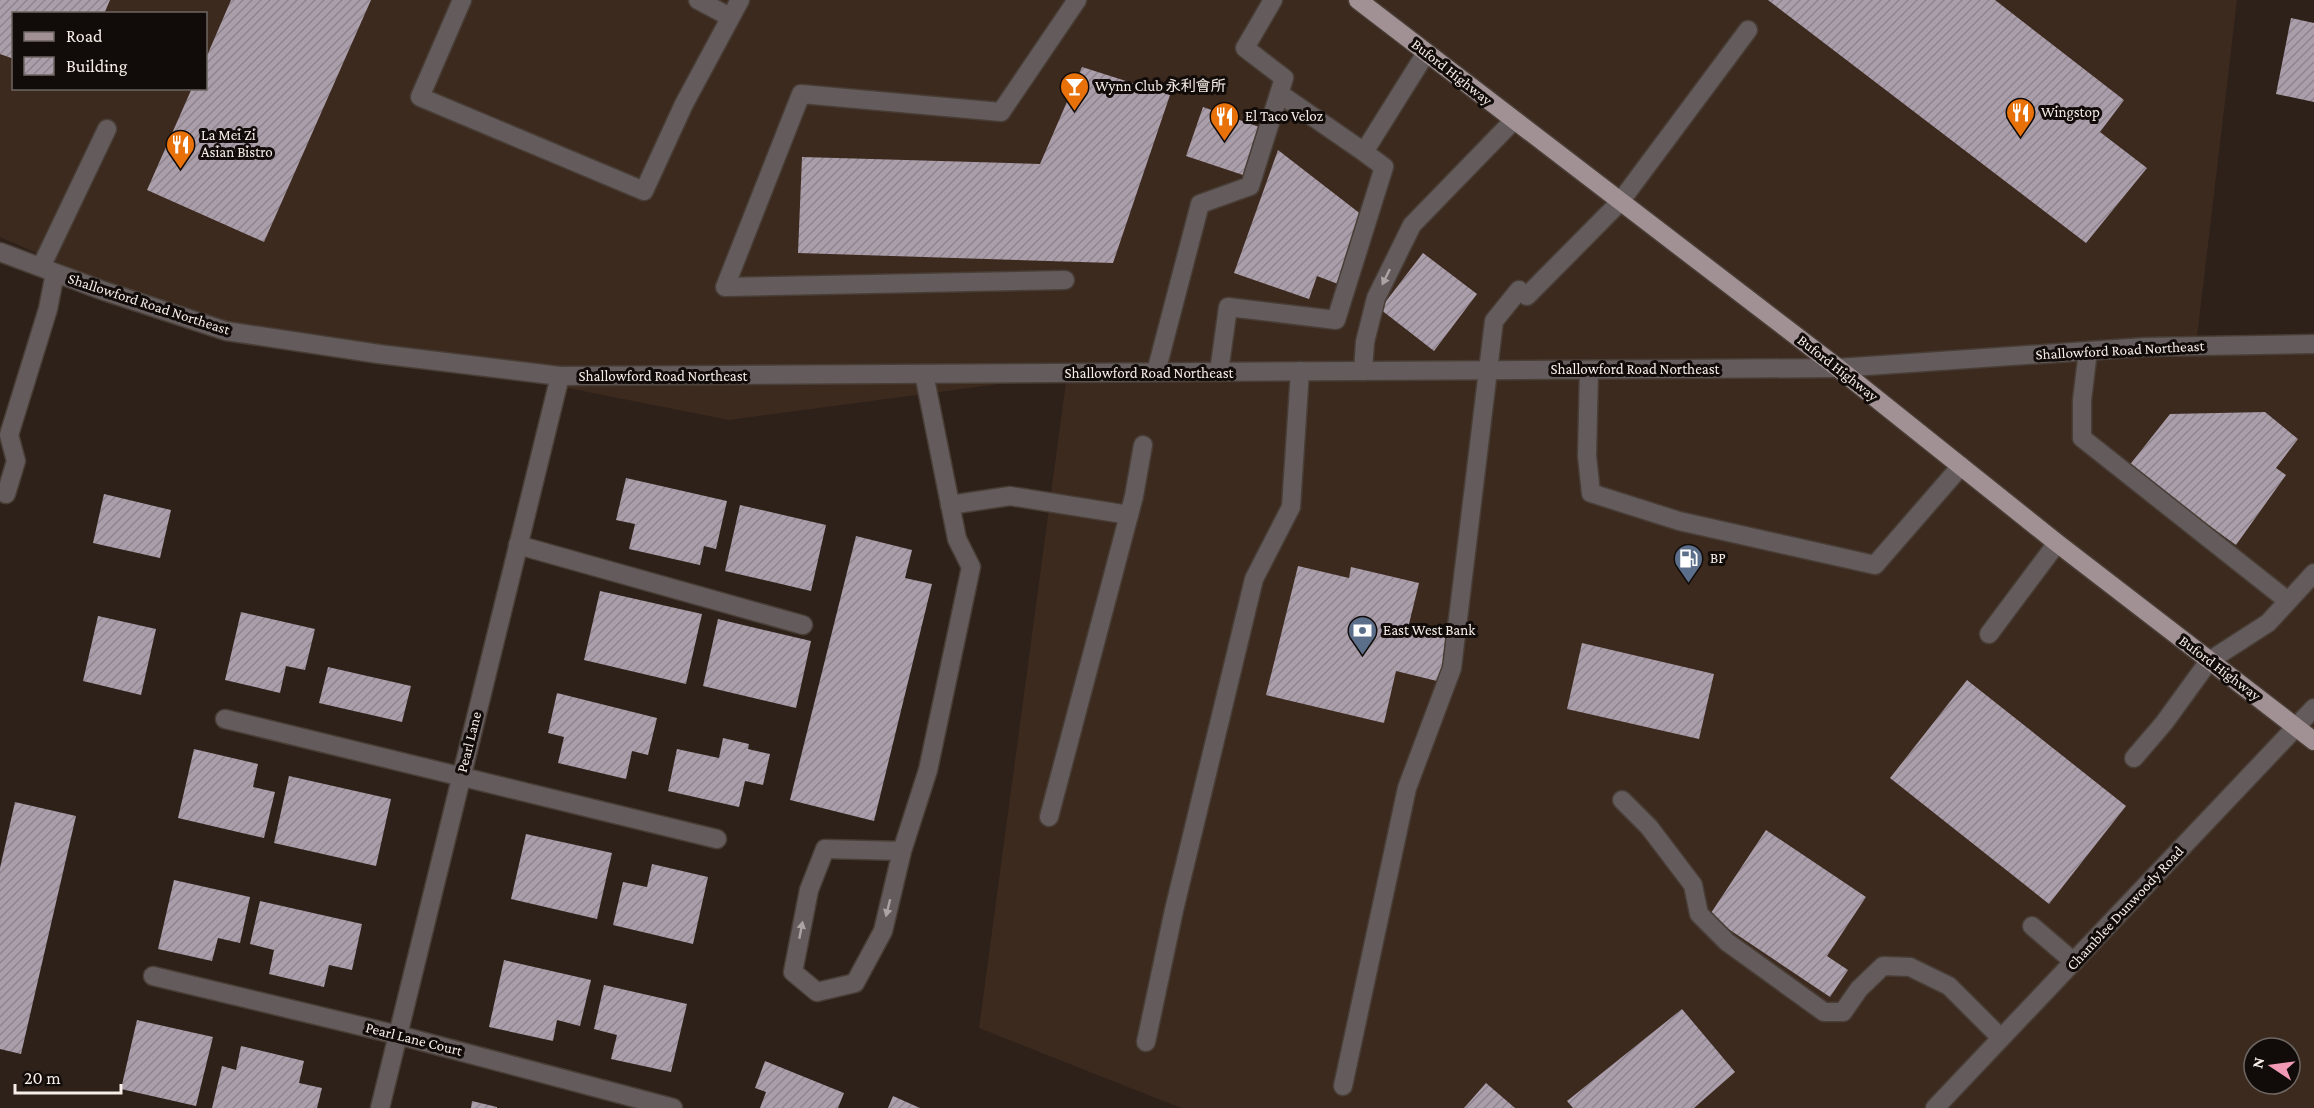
<svg xmlns="http://www.w3.org/2000/svg" width="2314" height="1108" viewBox="0 0 2314 1108" font-family="'Crimson Pro','Noto Sans SC',serif">
<style>
.built{fill:#3c2a1f;fill-rule:evenodd}
.building{fill:url(#building-hatch)}
.lines{fill:none;stroke-linecap:round;stroke-linejoin:round}
.minor-casing{stroke:#493e36;stroke-width:21}
.major-casing{stroke:#493e36;stroke-width:21}
.minor{stroke:#635b5c;stroke-width:18}
.major{stroke:#a19194;stroke-width:18}
.oneway{fill:#aca4a2}
.labels{text-anchor:middle;dominant-baseline:central;stroke-width:6;stroke-linejoin:round;paint-order:stroke}
.street-label{font-size:15px;fill:#f6ede8;stroke:#110c09}
.poi-label{font-size:15px;fill:#f6ede8;stroke:#110c09;text-anchor:start}
</style>
<defs>
<pattern id="building-hatch" width="6" height="6" patternUnits="userSpaceOnUse" patternTransform="scale(1.5)"><rect width="6" height="6" fill="#ab9eab"/><path d="M-1 1l2-2M0 6l6-6M5 7l2-2" fill="none" stroke="#8e848d"/></pattern>
</defs>
<rect width="100%" height="100%" fill="#2d2119"/>
<!-- built -->
<path class="built" d="M0,0h2237l-42,354 119,-1v755h-1133l-202,-80 88,-653 -338,45 -567,-112 -162,-71zM14,14h192v74h-192zM2254,1048h36v36h-36z"/>
<!-- building -->
<g class="building">
<path d="M0,0h110l-6,14h-90v45l-14,-5z"/>
<path d="M231,0h140l-107,242 -117,-52 45,-102h14v-30z"/>
<path d="M1768,0h227l129,100 -24,32 47,36 -61,75z"/>
<path d="M2291,18l23,5v79l-38,-8z"/>
<path d="M1082,67l88,28 -57,168 -315,-10 4,-96 238,7z"/>
<path d="M1203,107l59,21 -16,48 -60,-20z"/>
<path d="M1278,150l84,65 -24,69 -21,-8 -8,23 -75,-26z"/>
<path d="M1423,253l54,41 -43,57 -54,-42z"/>
<path d="M2265,412l33,27 -22,29 10,7 -50,70 -108,-78 42,-53z"/>
<path d="M626,478l101,23 -11,48 -12,-3 -4,19 -71,-16 6,-25 -19,-4z"/>
<path d="M104,494l67,16 -11,48 -67,-15z"/>
<path d="M740,505l86,20 -15,66 -86,-20z"/>
<path d="M856,536l56,14 -7,28 27,6 -58,237 -84,-21z"/>
<path d="M1298,566l51,12 2,-11 68,16 -11,45 44,10 -11,44 -45,-11 -12,52 -118,-28z"/>
<path d="M600,591l102,23 -16,70 -102,-24z"/>
<path d="M241,612l74,17 -10,41 -19,-4 -6,27 -55,-13z"/>
<path d="M98,616l58,13 -15,66 -58,-14z"/>
<path d="M718,619l93,22 -15,67 -93,-22z"/>
<path d="M1582,643l132,31 -15,65 -132,-30z"/>
<path d="M328,667l83,19 -9,36 -83,-19z"/>
<path d="M1967,680l159,126 -77,98 -159,-126z"/>
<path d="M557,693l100,25 -9,37 -16,-4 -6,28 -68,-16 6,-26 -16,-4z"/>
<path d="M723,738l26,6 -1,5 22,5 -7,31 -18,-4 -6,26 -71,-16 9,-42 42,9z"/>
<path d="M194,749l64,15 -5,23 22,5 -11,46 -86,-20z"/>
<path d="M289,776l102,23 -15,67 -102,-23z"/>
<path d="M15,802l61,14 -55,238 -21,-5v-181z"/>
<path d="M1766,830l100,67 -39,59 21,14 -18,27 -121,-81z"/>
<path d="M526,834l86,19 -15,66 -86,-20z"/>
<path d="M652,864l56,13 -15,67 -80,-19 10,-43 24,5z"/>
<path d="M174,880l76,17 -10,46 -22,-5 -6,23 -54,-12z"/>
<path d="M260,901l102,23 -10,46 -23,-5 -5,22 -55,-13 5,-24 -24,-6z"/>
<path d="M504,960l87,20 -11,46 -23,-6 -4,21 -64,-14z"/>
<path d="M604,985l83,19 -16,68 -60,-13 6,-24 -23,-6z"/>
<path d="M1682,1009l53,63 -41,36h-121l-6,-7z"/>
<path d="M137,1020l76,17 -17,69 -75,-17z"/>
<path d="M241,1046l63,15 -5,22 23,5 -5,20h-105l10,-42 14,4z"/>
<path d="M765,1061l79,32 -6,15h-78l6,-16 -11,-4z"/>
<path d="M1486,1083l29,25h-51z"/>
<path d="M893,1096l27,12h-32z"/>
<path d="M472,1101l25,6v1h-26z"/>
</g>
<g class="lines">
<defs>
<g id="minor">
<path d="M462,0l-42,97 224,94 40,-87 56,-104"/>
<path d="M698,0l32,17"/>
<path d="M1280,94l84,58 62,-99"/>
<path d="M0,252l104,39 122,40 153,23 181,22 1278,-8 307,-21 169,-3"/>
<path d="M41,267l66,-138"/>
<path d="M1065,280l-340,7 76,-193 200,18 76,-112"/>
<path d="M1527,296l93,-94 128,-172"/>
<path d="M2088,351l-6,49v38l206,163"/>
<path d="M1589,370l-2,86 4,37 88,28 196,44 86,-99"/>
<path d="M1363,371l2,-29 11,-44 36,-73 102,-105"/>
<path d="M1156,372l44,-168 50,-18 34,-108 -39,-30 28,-48"/>
<path d="M1219,372l9,-65 108,13 48,-153 -20,-15"/>
<path d="M6,494l10,-33 -7,-26 39,-126 7,-36"/>
<path d="M950,505l60,-9 119,19"/>
<path d="M518,545l285,80"/>
<path d="M1989,634l68,-91"/>
<path d="M225,719l492,120"/>
<path d="M2134,758l30,-35 45,-62 59,-38 46,-50"/>
<path d="M1622,800l27,27 44,58 6,29 28,28 97,70h19l16,-23 24,-23 27,1 39,19 52,52"/>
<path d="M1049,817l85,-321 9,-51"/>
<path d="M902,851l-77,-2 -16,41 -16,82 24,20 38,-9 28,-52 19,-80 26,-81 43,-203 -14,-28 -33,-165"/>
<path d="M2032,926l42,36"/>
<path d="M153,976l245,59 275,73"/>
<path d="M1146,1042l28,-132 80,-331 37,-72 9,-136"/>
<path d="M1343,1086l64,-298 45,-120 42,-347 25,-31"/>
<path d="M380,1108l180,-732"/>
<path d="M1935,1108l379,-400"/>
</g>
<path id="major" d="M1358,0l480,368 219,175 257,198"/>
</defs>
<!-- minor casing -->
<use href="#minor" class="minor-casing"/>
<!-- major casing -->
<use href="#major" class="major-casing"/>
<!-- minor -->
<use href="#minor" class="minor"/>
<!-- major -->
<use href="#major" class="major"/>
</g>
<!-- one-way arrows -->
<defs><path id="oneway-solid" d="M-6-.8H1V-3.2L6.5 0L1 3.2V.8H-6Z" transform="scale(1.5)"/></defs>
<g class="oneway">
<use href="#oneway-solid" transform="translate(1386 277) rotate(116)"/>
<use href="#oneway-solid" transform="translate(888 908) rotate(104)"/>
<use href="#oneway-solid" transform="translate(801 930) rotate(-79)"/>
</g>
<!-- icons -->
<defs>
<symbol id="bar-pin" viewBox="-11 -11 22 30"><path d="M0 17L-7.5 6A9.5 9.5 0 1 1 7.5 6Z" fill="#e8710a" stroke="#110c09"/><path d="M-6-5H6L.8 .8V4.5H3.5V6h-7V4.5H-.8V.8Z" fill="#fff"/></symbol>
<symbol id="restaurant-pin" viewBox="-11 -11 22 30"><path d="M0 17L-7.5 6A9.5 9.5 0 1 1 7.5 6Z" fill="#e8710a" stroke="#110c09"/><path d="M-5-6h1v4h1v-4h1v4h1v-4h1v5L-1.5 .5V6h-2V.5L-5-1ZM5-6V6H3V1.5H1.5Q1.5-4 5-6Z" fill="#fff"/></symbol>
<symbol id="fuel-pin" viewBox="-11 -11 22 30"><path d="M0 17L-7.5 6A9.5 9.5 0 1 1 7.5 6Z" fill="#5c6f8a" stroke="#110c09"/><path d="M-5.5-6h7V0h2V4h1.3V-2.5L3-4.5l.8-.8L6-3V5H2.5V1h-1V6h-7ZM-4.2-4.7v3.2H.2V-4.7Z" fill="#fff"/></symbol>
<symbol id="bank-pin" viewBox="-11 -11 22 30"><path d="M0 17L-7.5 6A9.5 9.5 0 1 1 7.5 6Z" fill="#5c6f8a" stroke="#110c09"/><path d="M-6-4H6V4H-6ZM0-2.3a2.3 2.3 0 1 0 0 4.6a2.3 2.3 0 1 0 0-4.6Z" fill="#fff"/></symbol>
</defs>
<g fill-rule="evenodd">
<use href="#bar-pin" x="1058" y="70" width="33" height="45"/>
<use href="#restaurant-pin" x="2004" y="96" width="33" height="45"/>
<use href="#restaurant-pin" x="1208" y="100" width="33" height="45"/>
<use href="#restaurant-pin" x="164" y="128" width="33" height="45"/>
<use href="#fuel-pin" x="1672" y="542" width="33" height="45"/>
<use href="#bank-pin" x="1346" y="614" width="33" height="45"/>
</g>
<g class="labels">
<!-- street labels -->
<g class="street-label">
<text transform="translate(1452 72) rotate(38)">Buford Highway</text>
<text transform="translate(149 304) rotate(18)">Shallowford Road Northeast</text>
<text transform="translate(2120 350) rotate(-3)">Shallowford Road Northeast</text>
<text transform="translate(1838 368) rotate(38)">Buford Highway</text>
<text x="1635" y="369">Shallowford Road Northeast</text>
<text x="1149" y="373">Shallowford Road Northeast</text>
<text x="663" y="376">Shallowford Road Northeast</text>
<text transform="translate(2220 668) rotate(37)">Buford Highway</text>
<text transform="translate(469 742) rotate(-76)">Pearl Lane</text>
<text transform="translate(2125 908) rotate(-47)">Chamblee Dunwoody Road</text>
<text transform="translate(414 1039) rotate(14)">Pearl Lane Court</text>
</g>
<!-- poi labels -->
<g class="poi-label">
<text x="1095" y="86">Wynn Club 永利會所</text>
<text x="2041" y="112">Wingstop</text>
<text x="1245" y="116">El Taco Veloz</text>
<text x="201" y="135">La Mei Zi<tspan x="201" dy="17">Asian Bistro</tspan></text>
<text x="1710" y="558">BP</text>
<text x="1383" y="630">East West Bank</text>
</g>
</g>
<!-- legend -->
<rect x="12" y="12" width="195" height="78" fill="#110c09" stroke="#6d6662" stroke-width="1.5"/>
<rect x="24" y="32" width="30" height="9" fill="#a19194" stroke="#6d6662" stroke-width="1.5"/>
<text x="66" y="42" font-size="18" fill="#f6ede8">Road</text>
<rect x="24" y="57" width="30" height="18" fill="url(#building-hatch)" stroke="#6d6662" stroke-width="1.5"/>
<text x="66" y="72" font-size="18" fill="#f6ede8">Building</text>
<!-- north arrow -->
<g transform="translate(2272 1066) rotate(283)"><circle r="28" fill="#110c09" stroke="#6d6662" stroke-width="1.5"/>
<path d="M0-4.5L10 22L0 15L-10 22Z" fill="#f09ab5"/>
<text y="-9" font-size="16" font-weight="bold" text-anchor="middle" fill="#f6ede8">N</text>
</g>
<!-- scale -->
<path d="M15 1084v9h106v-9" fill="none" stroke="#f6ede8" stroke-width="3"/>
<text x="24" y="1084" font-size="18" fill="#f6ede8" stroke="#110c09" stroke-width="4.5" paint-order="stroke">20 m</text>
</svg>
